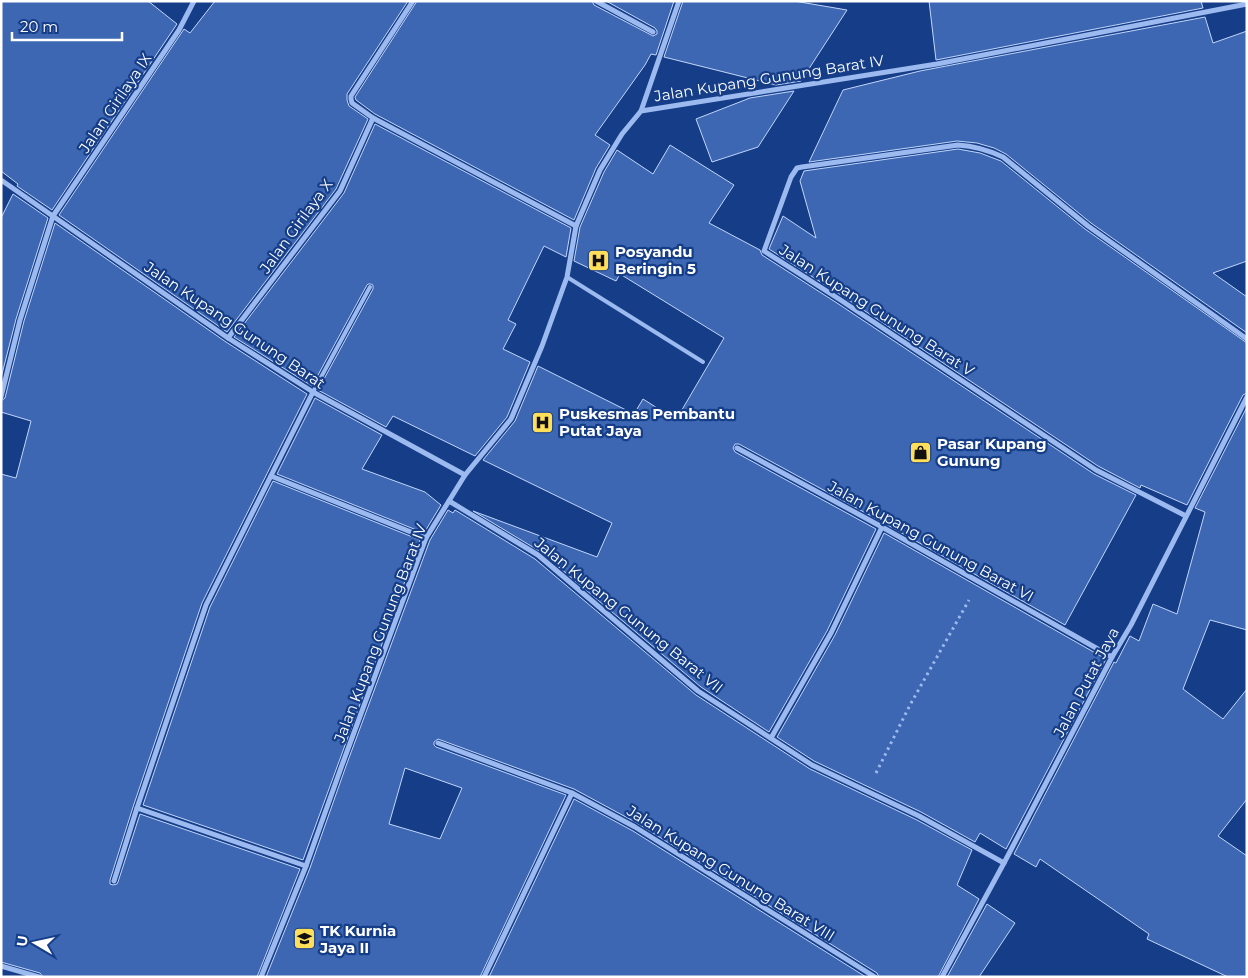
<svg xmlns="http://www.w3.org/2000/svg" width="1248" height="978" viewBox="0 0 1248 978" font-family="Montserrat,sans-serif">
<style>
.building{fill:#3d67b2;stroke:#c2d6fb;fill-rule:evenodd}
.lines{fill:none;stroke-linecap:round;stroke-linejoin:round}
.path{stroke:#9cbaef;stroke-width:3;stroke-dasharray:2.5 4;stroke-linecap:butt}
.service{stroke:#9cbaef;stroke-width:4}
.minor{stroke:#9cbaef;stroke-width:5}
.labels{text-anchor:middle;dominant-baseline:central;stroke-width:4.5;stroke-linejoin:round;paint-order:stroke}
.street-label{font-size:15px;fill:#fff;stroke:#153d88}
.poi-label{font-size:15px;font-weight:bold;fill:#fff;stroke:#153d88;text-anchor:start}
</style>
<rect width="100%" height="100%" fill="#153d88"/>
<!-- building -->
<g class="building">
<path d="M1,1h147l29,23 -125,186 -35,-24 1,-2 -17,-13z"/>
<path d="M215,1h193l-61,93v6l2,6 19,13 -32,70 -109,143 -168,-117 125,-186 6,4z"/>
<path d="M417,1h175l2,4 59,31 4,-2v-3l-2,-3 -49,-27h68l-18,54 -5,-1 -6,11 -50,70 15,10 -14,23 -22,52 -199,-106 -19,-14 -1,-3z"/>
<path d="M683,1h111l53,9 -46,71 -25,4 -112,-28z"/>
<path d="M929,1h272l2,7 -267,52z"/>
<path d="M1205,17l8,26 34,-12v230l-34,12 34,24v36l-156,-110 -85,-69 -12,-6 -17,-5 -20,-2 -148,21 34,-72 77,-19z"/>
<path d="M794,91l-36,56 -46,15 -16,-43 54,-21z"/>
<path d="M375,124l196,104 -5,29 -22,-11 -36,74 8,4 -13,25 27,13 -23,55 -32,39 -82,-40 -7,11 -68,-37 55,-101v-4l-2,-1h-3l-1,1 -55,101 -78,-49 110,-144z"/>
<path d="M670,145l64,40 -25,38 51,27 2,5 75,48 257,171 42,21 -71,130 -181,-102 -145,-79h-4l-2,4 2,4 141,77 -49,102 -58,101 -68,-45 -160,-135 -68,-41 124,46 15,-34 -129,-63 32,-39 23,-55 96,48 9,-15 33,21 48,-82 -104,-64 -4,7 -42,-20 6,-34 24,-55 13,-22 36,24z"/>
<path d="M958,149l22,4 21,8 84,68 162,114v50l-4,2 -56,110 -46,-20 -1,3 -42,-22 -257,-171 -72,-46 14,-33 33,22 -16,-57 4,-10z"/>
<path d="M13,194l35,24 -32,101 -15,59v-160z"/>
<path d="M55,223l171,119 81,52 -105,209 -69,204 -23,73v4l3,1 4,-1 1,-2 22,-68 160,55 -43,108h-214l-3,-4 -39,-11v-488l15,4 15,-57 -30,-9v-11l4,-3 19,-77z"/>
<path d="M315,398l67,37 -20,34 63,23 16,13 -17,28 -147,-59z"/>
<path d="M1247,407v223l-37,-10 -27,69 40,30 24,-30v110l-29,37 29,20v121h-19l-81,-38 2,-5 -109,-75 -4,8 -22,-13 100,-192 2,1 14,-27 9,5 14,-37 24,10 28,-102 -10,-4z"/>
<path d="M273,481l147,59 -117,320 -160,-55 67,-198z"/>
<path d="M448,510l5,3 2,-3 80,49 161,136 114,74 107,51 55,30 -15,35 22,14 -41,78h-59l-2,-4 -240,-150 -63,-34 -136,-50 -4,3v3l2,2 130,48 -86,182h-214l44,-109 36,-102 84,-226zM405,768l57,20 -22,51 -51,-15z"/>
<path d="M884,533l222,126 -100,190 -26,-16 -5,9 -54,-30 -107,-51 -37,-24 58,-102z"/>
<path d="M574,799l59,32 233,146h-377z"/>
<path d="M987,904l28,19 -36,54h-32z"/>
</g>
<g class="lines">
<!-- path -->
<path class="path" d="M876,773l34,-68 59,-105"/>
<!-- service -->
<g class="service">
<path d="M567,277l136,85"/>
<path d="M313,392l57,-105"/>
</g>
<!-- minor -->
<g class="minor">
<path d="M596,1l57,31"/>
<path d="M641,111l38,-110"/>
<path d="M373,118l203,108"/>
<path d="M1,180l227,158 85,54 152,83"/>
<path d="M228,338l112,-147 33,-73 -21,-15 -1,-4v-3l62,-95"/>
<path d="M1,397l19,-77 33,-104 126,-186 15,-29"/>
<path d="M737,448l145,79 230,130"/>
<path d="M271,476l155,62"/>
<path d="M449,501l89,54 160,136 114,74 107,51 85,47"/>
<path d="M1186,516l-90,-46 -257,-171 -75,-48 27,-74 6,-9 5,-1 156,-22c17,1 30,5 45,12l85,69 159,113"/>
<path d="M771,738l60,-105 51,-106"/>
<path d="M438,743l134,50 63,34 240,150"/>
<path d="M137,808l169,58"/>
<path d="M114,881l23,-73 69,-203 107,-213"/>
<path d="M1,966l38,11"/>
<path d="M261,977l45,-111 36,-101 84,-227 39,-63 46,-56 31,-73 25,-69 9,-51 24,-56 22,-36 19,-23 296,-47 310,-60"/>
<path d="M484,977l88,-184"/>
<path d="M942,977l62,-114 108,-206 19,-32 116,-228"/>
</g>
</g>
<!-- icons -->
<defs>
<symbol id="hospital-square" viewBox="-11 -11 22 22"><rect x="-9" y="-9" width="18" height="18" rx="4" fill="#ffde59" stroke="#153d88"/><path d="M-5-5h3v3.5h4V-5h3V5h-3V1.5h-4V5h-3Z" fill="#111"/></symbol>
<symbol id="shop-square" viewBox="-11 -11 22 22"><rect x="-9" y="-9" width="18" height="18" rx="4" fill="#ffde59" stroke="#153d88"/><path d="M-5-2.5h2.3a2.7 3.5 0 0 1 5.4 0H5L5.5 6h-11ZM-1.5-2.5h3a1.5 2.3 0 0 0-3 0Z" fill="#111"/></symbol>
<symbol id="school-square" viewBox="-11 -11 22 22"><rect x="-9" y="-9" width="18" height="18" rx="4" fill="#ffde59" stroke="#153d88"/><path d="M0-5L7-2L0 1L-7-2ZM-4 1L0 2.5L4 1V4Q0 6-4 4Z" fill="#111"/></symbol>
</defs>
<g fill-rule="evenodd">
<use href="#hospital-square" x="586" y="248" width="25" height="25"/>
<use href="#hospital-square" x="530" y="410" width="25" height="25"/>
<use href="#shop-square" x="908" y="440" width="25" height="25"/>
<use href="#school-square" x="292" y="926" width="25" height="25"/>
</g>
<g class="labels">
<!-- street labels -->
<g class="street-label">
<text transform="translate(769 78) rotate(-9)">Jalan Kupang Gunung Barat IV</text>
<text transform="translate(115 103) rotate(-56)">Jalan Girilaya IX</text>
<text transform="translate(296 226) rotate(-54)">Jalan Girilaya X</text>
<text transform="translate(877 310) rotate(33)">Jalan Kupang Gunung Barat V</text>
<text transform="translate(235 325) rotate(34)">Jalan Kupang Gunung Barat</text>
<text transform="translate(931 541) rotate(29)">Jalan Kupang Gunung Barat VI</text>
<text transform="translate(629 615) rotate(39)">Jalan Kupang Gunung Barat VII</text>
<text transform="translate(380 633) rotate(-69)">Jalan Kupang Gunung Barat IV</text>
<text transform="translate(1086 682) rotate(-62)">Jalan Putat Jaya</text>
<text transform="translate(731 873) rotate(32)">Jalan Kupang Gunung Barat VIII</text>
</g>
<!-- poi labels -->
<g class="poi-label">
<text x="615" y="251">Posyandu<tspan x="615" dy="17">Beringin 5</tspan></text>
<text x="559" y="413">Puskesmas Pembantu<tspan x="559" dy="17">Putat Jaya</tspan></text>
<text x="937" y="443">Pasar Kupang<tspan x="937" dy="17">Gunung</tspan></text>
<text x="320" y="930">TK Kurnia<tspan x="320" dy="17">Jaya II</tspan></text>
</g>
</g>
<!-- border -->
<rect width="1248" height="978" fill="none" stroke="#ffffff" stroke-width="5"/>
<!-- north arrow -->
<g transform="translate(35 943) rotate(279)" stroke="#153d88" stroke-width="4" paint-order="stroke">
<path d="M0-4L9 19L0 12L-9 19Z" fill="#ffffff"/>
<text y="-8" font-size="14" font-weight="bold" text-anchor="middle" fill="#ffffff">U</text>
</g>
<!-- scale -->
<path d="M12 32v8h110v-8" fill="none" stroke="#ffffff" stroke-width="2.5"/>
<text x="20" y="32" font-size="15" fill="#ffffff" stroke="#153d88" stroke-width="4" paint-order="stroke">20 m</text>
</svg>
